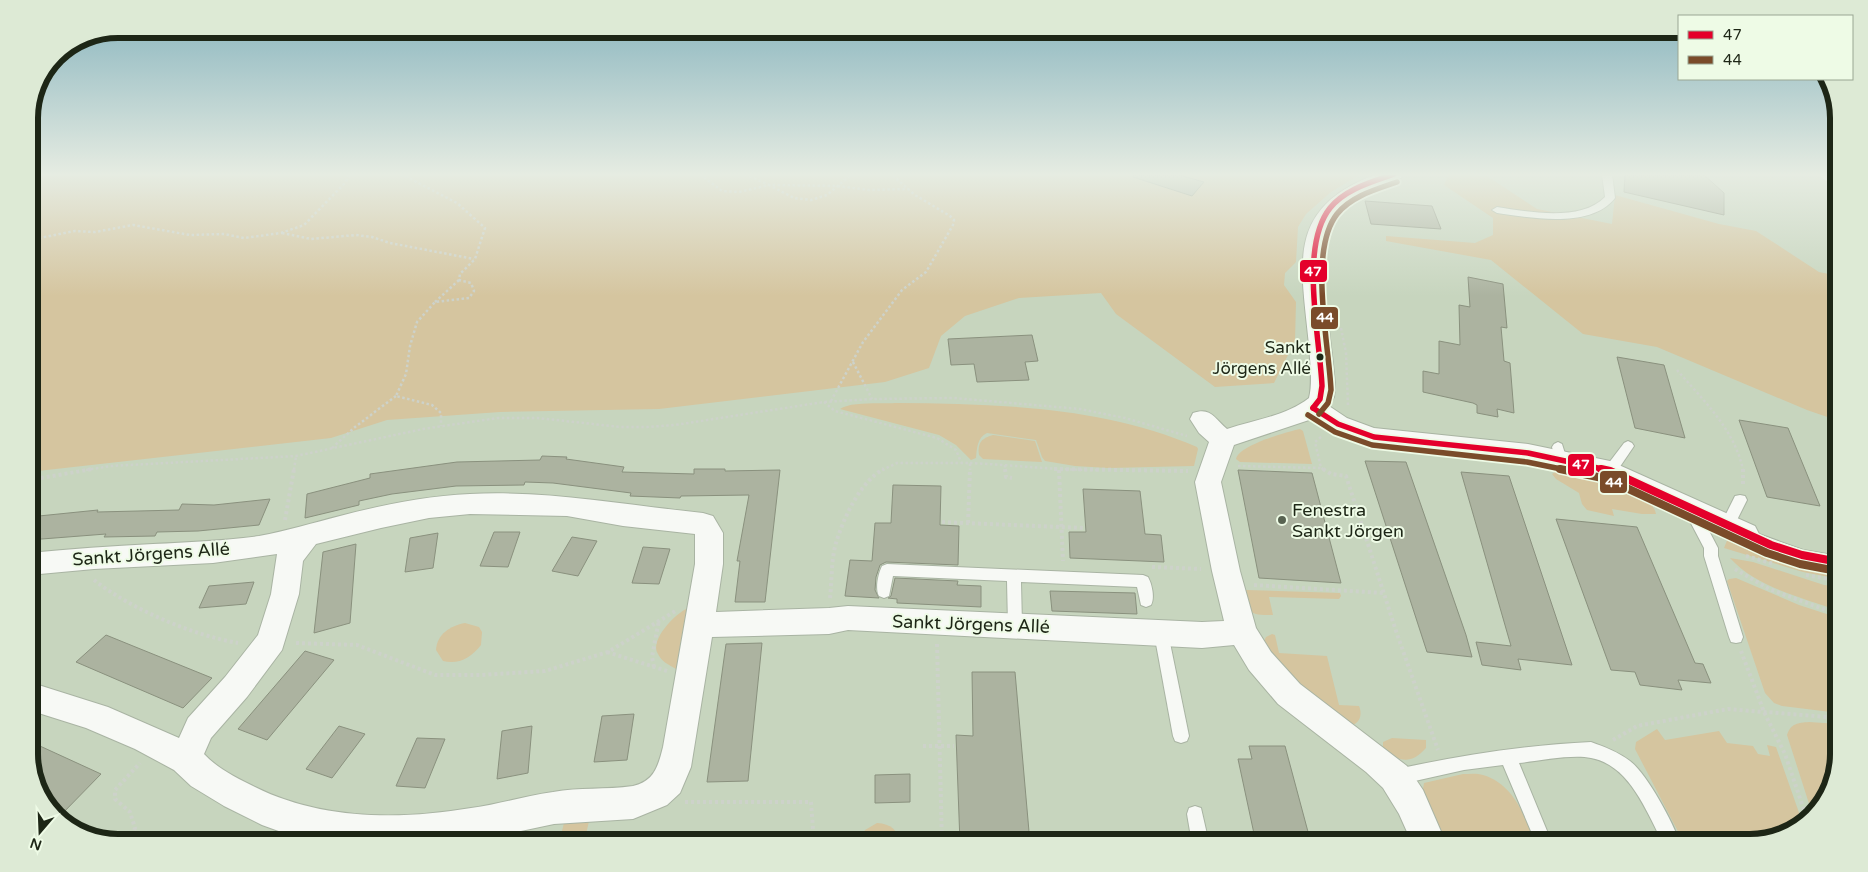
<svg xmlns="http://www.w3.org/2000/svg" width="1868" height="872" viewBox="0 0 1868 872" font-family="'Varela Round',sans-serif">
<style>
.green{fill:#d5c59f}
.building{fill:#acb3a0;stroke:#8a917e}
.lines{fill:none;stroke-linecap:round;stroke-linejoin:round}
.service-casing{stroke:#a9b4a3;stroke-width:2}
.minor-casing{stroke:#a9b4a3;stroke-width:2}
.tertiary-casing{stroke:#a9b4a3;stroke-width:1}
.path-far1{stroke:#cdd2ca;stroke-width:2.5;stroke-dasharray:2.5 2.5;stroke-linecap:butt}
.path{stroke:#cdd2ca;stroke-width:4;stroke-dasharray:3 3;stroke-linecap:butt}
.service{fill:#f7f9f5;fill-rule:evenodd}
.minor{fill:#f7f9f5;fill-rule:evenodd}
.tertiary{fill:#f7f9f5;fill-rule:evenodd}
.bus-1-far1-casing{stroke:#eefbe6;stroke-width:9}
.bus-1-casing{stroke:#eefbe6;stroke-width:11}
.bus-2-far1-casing{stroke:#eefbe6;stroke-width:9}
.bus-2-casing{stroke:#eefbe6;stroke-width:11}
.bus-1-far1{stroke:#e4002b;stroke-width:5.5}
.bus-1{stroke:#e4002b;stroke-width:8}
.bus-2-far1{stroke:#7a4b2a;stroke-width:5.5}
.bus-2{stroke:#7a4b2a;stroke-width:8}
.bus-dot{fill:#1d2616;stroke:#eefbe6;stroke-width:2}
.poi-dot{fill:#586351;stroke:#eefbe6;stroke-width:2}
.labels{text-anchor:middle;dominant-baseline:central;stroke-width:4;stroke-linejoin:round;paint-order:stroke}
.bus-label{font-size:17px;fill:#1d2616;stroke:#eefbe6;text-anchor:end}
.poi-label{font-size:18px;fill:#1d2616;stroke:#eefbe6;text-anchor:start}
.street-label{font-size:18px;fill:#1d2616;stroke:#eefbe6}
.rim{fill:none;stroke:#1d2616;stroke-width:6}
.line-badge{stroke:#eefbe6;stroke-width:2}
.badge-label{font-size:14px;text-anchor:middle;font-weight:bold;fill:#fff}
</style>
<rect width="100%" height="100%" fill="#c7d5be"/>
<!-- green -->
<g class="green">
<path d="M29,174h1332l-30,18 -25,22 -8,13 -2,35 -11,11 -1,12 12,17 -1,39 -21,42 -59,4 -99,-73 -15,-21 -82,5 -54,18 -24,20 -12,32 -44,14 -226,27 -159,3 -113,8 -56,18 -302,34z"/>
<path d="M1449,174l38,2 50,33 75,15 3,-29 104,29 37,7 63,41 20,4v166l-4,-3 4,-18 -32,-11 -150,-63 -74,-13 -92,-74 -105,-19v-5l89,7 18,-8v-17l-49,-33z"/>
<path d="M897,403c100,1 207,3 300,44l1,2 -4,17 -86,2 -33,-2 -30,-5 -3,-4 -6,-17 -49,-7c-10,5 -10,15 -11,25l-5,2 -15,-15 -17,-10 -99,-26c11,-8 43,-5 57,-6z"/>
<path d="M1300,429l3,2 9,33 -72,-2 -4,-3c2,-13 50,-27 64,-30z"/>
<path d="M993,435l42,6 7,21 -59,-3 -4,-4c-2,-12 3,-17 14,-20z"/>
<path d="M1564,471c21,6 88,18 92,43h-14l-30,-5 2,7 -27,-6 -5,-6 -3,-11 -23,-14 -4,-5 3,-2z"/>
<path d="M1730,533l71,29 38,7v10l-36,-7 -79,-24z"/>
<path d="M1730,558l23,4 71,23 15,2v24c-37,-14 -82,-23 -109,-53z"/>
<path d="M1736,578l63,27 40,13v95l-57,-7 -8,-3 -9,-10 -38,-112 2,-2z"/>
<path d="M1247,590l93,3 1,3 -2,3 -70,-2 4,18c-25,0 -23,-1 -32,-24z"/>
<path d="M688,608l-9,60 -3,1c-7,-4 -14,-7 -18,-15 -9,-14 18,-41 30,-46z"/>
<path d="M465,623l14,4 3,5 -1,13c-10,13 -23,20 -38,16l-7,-11c1,-16 14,-24 29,-27z"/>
<path d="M1272,634l3,1 4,18 48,3 12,49 20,1c3,7 2,15 -6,19l-36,-20 -54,-62 3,-6z"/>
<path d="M1809,722l30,2v31l-7,34 -20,24 -25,-78c4,-12 11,-12 22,-13z"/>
<path d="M1657,729l8,11 54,-9 8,12 26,3 5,8 12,2 -3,-11 9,2 27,77 -3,4 -49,15h-67l-49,-94 1,-7z"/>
<path d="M1392,738l34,2v8c-15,17 -27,14 -43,1v-7z"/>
<path d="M1463,774c6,0 14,-1 20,1 31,9 42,42 53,68h-92l-22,-48 2,-12z"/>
<path d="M590,817l-6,26h-25l5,-20z"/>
<path d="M877,823c14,1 21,7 23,20h-41l6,-13z"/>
</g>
<!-- building -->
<g class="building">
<path d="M1133,174h43l28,8 -12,14 -59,-19z"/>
<path d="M1625,174h78l21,19v22l-100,-23z"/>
<path d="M1365,201l67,5 9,23 -70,-5z"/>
<path d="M1468,277l35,7 4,44 -6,-1 3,34 6,2 4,50 -17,-4 1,8 -21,-4v-8l-4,-2 -50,-11v-21l16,3v-33l21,4 -1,-40 11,2z"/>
<path d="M1032,335l6,26 -13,1 4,18 -52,2 -3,-18 -23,1 -3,-26z"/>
<path d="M1617,357l47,8 21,73 -50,-10z"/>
<path d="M1739,420l49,8 32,78 -53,-9z"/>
<path d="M542,456l25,1 -1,2 58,8 -2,5 72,2v-5h31v2l55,-1 -15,132h-30l5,-41h-3l12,-66 -68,1 -1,2 -50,-2 1,-3 -78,-10 -28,-1 -1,3 -68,1 -64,8 -33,7v4l-54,13 2,-24 63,-16v-4l87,-12 83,-2z"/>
<path d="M1365,461l41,1 60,173 6,22 -45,-5z"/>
<path d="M1238,470l74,3 29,110 -82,-5z"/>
<path d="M1461,472l48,4 63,189 -54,-6 3,11 -39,-5 -6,-23 35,4z"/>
<path d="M893,485l48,1 -1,39 19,1 -1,39 -72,-3 -6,3 -4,12 -1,13 4,8 -34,-2 5,-36 22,1 3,-38h16z"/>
<path d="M1083,489l57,2 5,43 16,1 3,27 -94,-4 -1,-26h17z"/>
<path d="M270,499l-11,26 -61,6 -41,1 -2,4 -51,1 2,-3 -77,6v-23l69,-7 -1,2 82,-2 3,-6 32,1z"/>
<path d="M1556,519l81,8 58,136 8,1 8,19 -33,-3 4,10 -42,-5 -5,-13 -24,-2z"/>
<path d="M494,532h26l-12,35 -28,-1z"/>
<path d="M438,533l-5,35 -28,4 5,-34z"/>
<path d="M572,537l25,4 -19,35 -26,-5z"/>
<path d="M356,544l-6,79 -36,10 9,-81z"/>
<path d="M643,547l27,2 -11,35 -27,-1z"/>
<path d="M895,578l63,3 -1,4 24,1v21l-84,-4v-4l-9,-1 3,-2z"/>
<path d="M254,582l-8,22 -47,4 10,-22z"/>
<path d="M1050,591l85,2 2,21 -85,-3z"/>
<path d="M106,635l27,11 79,32 -29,30 -107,-46z"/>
<path d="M762,643l-14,138 -41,1 19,-138z"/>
<path d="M305,651l29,9 -67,80 -29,-11z"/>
<path d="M972,672h43l15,171h-70l-4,-108 17,1z"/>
<path d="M634,714l-7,46 -33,2 8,-46z"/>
<path d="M339,726l26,8 -33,44 -26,-9z"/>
<path d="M532,726l-4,47 -31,6 5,-48z"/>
<path d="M417,738l28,1 -20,49 -29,-2z"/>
<path d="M29,741l72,33 -42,43 -15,-13 -15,-43z"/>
<path d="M1249,746h36l26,97h-55l-18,-84h14z"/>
<path d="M910,774v28l-35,1v-28z"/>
</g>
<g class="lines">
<defs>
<g id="service">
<path d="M1602,174h10l3,24c-24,31 -84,20 -118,15l-5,-3 5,-3c31,5 84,15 108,-10z"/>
<path d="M1628,441l4,2 2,3 -2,3 -17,25h-10l-1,-3 1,-3 19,-25z"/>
<path d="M1558,442l4,2 5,16 -1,3h-10l-4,-16 2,-3z"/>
<path d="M1740,495l5,1 2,4 -15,30 -5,1 -5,-1 -2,-4 15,-30z"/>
<path d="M1691,505l5,1 22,42v8l25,81 -2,5 -5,1 -5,-1 -2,-5 -25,-81v-8l-20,-38 2,-4z"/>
<path d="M1745,529l58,21 36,6v12l-37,-7 -62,-23 -2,-4 2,-4z"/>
<path d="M887,564l256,11 5,2c4,7 7,21 3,28l-5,2 -5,-2 -4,-18 -116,-5 1,43 -2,4 -5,2 -5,-2 -2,-4 -1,-44 -114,-5 -4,20 -5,2 -5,-2c-4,-7 -1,-22 3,-30z"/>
<path d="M1161,627l5,1 2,5 21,103 -2,5 -6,2 -6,-2 -2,-5 -19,-103 2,-5z"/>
<path d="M1591,742c14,5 27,10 39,19 17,13 43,61 50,82h-17c-16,-30 -33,-78 -72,-85 -19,-4 -52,3 -72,5l33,80h-16l-33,-78 -39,5 -67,15 -6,-2 -2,-6 2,-6 6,-2c65,-14 128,-24 194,-27z"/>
<path d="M1195,806l6,2 8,35h-17l-5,-29 2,-6z"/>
</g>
<path id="minor" d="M1377,174h26l-2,4c-23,8 -48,17 -64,35 -27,31 -3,134 -2,175l-1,9 -5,9 18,12 27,10 154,16 82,17 145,65 4,8 -4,8 -10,3 -10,-3 -131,-63 -76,-17 -154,-16c-23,-6 -42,-14 -62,-27l-78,26 -13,37 19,89 16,57 15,24 29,32 107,82 16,24 23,53h-34l-13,-29 -16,-26 -17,-16 -88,-68 -29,-34 -15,-25 -32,3 -354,-18 -19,4 -117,3 -21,130 -11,26 -13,12 -34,14 -79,5 -90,19h-140l-26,-5 -36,-13 -38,-19 -33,-20 -17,-16 -39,-21 -49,-21 -57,-18v-28l79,25 71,31 9,-20 37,-41 33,-42 13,-41 6,-40 -64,9 -119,6 -65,6v-22c41,-4 83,-7 124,-9 36,-2 71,-3 106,-8 28,-5 53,-13 81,-20 42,-11 86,-20 130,-22 78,-4 155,11 233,19l10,3 10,17v31l-7,48 113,-4 19,-2 354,16 22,-1 -12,-50 -17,-89 14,-40 -10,-9 -9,-14 3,-6c18,-6 21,5 34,16 27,-9 59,-13 82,-31 4,-16 1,-36 0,-53 -8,-82 -24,-137 68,-171zM470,514l97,2 56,10 72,8v30l-32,183c-5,20 -9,34 -30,39 -27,4 -54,1 -80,6 -28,4 -54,12 -82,16 -71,12 -150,12 -216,-21 -18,-9 -37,-18 -51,-33l7,-16 36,-41 35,-47 17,-56 4,-33 13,-17 65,-16 48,-10z"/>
<path id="tertiary" d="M1819,174h20v12c-8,-2 -16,-5 -20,-12z"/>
</defs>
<!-- service casing -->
<use href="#service" class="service-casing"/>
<!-- minor casing -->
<use href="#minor" class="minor-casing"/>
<!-- tertiary casing -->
<use href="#tertiary" class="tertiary-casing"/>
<!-- path-far1 -->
<g class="path-far1">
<path d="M401,174l56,29 28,25 -10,31 -15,15 -1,6 12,3 3,8 -5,7 -34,4 -18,20 -7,24 -4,28 -10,22 36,9 9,8v13"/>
<path d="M700,174l22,17 17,1 30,-7 25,13 17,2 16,-5 25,-21"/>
<path d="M745,174l24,11 69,1 31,4 39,-1"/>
<path d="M282,233l29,6 45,-4 16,2 18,6 84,16"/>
<path d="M29,240l46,-9 20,1 38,-7 57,10 34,-1 20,4 37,-5 23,-8 41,-42 5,-9"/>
<path d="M435,302l24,-22"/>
<path d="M1341,328l5,25 2,53"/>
<path d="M853,362l19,37"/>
<path d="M1677,370c26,30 58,60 66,100"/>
<path d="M831,401l32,-59 39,-52 24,-18 27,-47 1,-5 -4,-4 -35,-21 -24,-21"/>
<path d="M824,402l11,9 102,27 19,12 5,12"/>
<path d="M1321,437l-6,5 6,26 4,2"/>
<path d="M332,448l23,-21 41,-31"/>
<path d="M970,463c42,2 84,7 126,7"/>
<path d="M1005,465v5"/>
<path d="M1238,466l83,2"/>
<path d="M86,470l25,-4 185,-10 127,-27 75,-11h40l82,9h27l28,-2 149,-23 48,-3 82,-1 126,11 45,9 62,18"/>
<path d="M294,470l2,-14"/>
<path d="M882,470l15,-7h73v7"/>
</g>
<!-- path -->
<g class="path">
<path d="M1005,469l1,8 6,1"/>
<path d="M1054,469l134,2"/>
<path d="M1323,469l8,5 15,2 50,155 42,119"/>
<path d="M1059,470l4,91"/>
<path d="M29,480l64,-11"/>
<path d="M1743,484v-15"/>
<path d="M285,520l9,-51"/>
<path d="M942,522l142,6"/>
<path d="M968,523l2,-54"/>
<path d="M1746,556l28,8"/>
<path d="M1152,567l49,2"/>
<path d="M1735,569l34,20 70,26"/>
<path d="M1806,575l33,6"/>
<path d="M94,580c37,29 98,55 144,63"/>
<path d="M1254,585l129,8"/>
<path d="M830,598c2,-18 1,-38 6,-55 7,-24 25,-63 48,-74"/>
<path d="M296,643l61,2 78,30h46l64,-4 63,-19 69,-42"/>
<path d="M937,644l5,199"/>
<path d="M1741,651l23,61 21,42 22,65"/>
<path d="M607,652l60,19"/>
<path d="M654,667l-2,-10 7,-37"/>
<path d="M1613,740l24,-14 91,-17 111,9"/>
<path d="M923,746h31"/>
<path d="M685,802h126l3,41"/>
<path d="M123,843l7,-4 5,-11 -5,-16 -15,-13v-9l25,-27"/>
</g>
<!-- service -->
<use href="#service" class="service"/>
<!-- minor -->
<use href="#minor" class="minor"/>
<!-- tertiary -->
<use href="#tertiary" class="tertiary"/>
<defs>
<g id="bus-1-far1">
<path d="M1313,408l25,16 36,13 154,16 79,17"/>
<path d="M1313,408l7,-9 2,-13c-2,-48 -23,-139 8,-178 15,-19 42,-26 64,-34"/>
</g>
<path id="bus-1" d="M1601,469l9,2 161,74 31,10 37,7"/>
<g id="bus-2-far1">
<path d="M1319,414l9,-11 3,-13c-2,-46 -23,-139 6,-176 14,-18 40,-25 60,-32"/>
<path d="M1308,415l27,17 37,13 155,17 39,8"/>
</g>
<path id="bus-2" d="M1560,469l47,10 160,74 33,11 37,7"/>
</defs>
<!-- bus-1-far1 casing -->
<use href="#bus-1-far1" class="bus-1-far1-casing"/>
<!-- bus-1 casing -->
<use href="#bus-1" class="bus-1-casing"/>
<!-- bus-2-far1 casing -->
<use href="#bus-2-far1" class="bus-2-far1-casing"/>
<!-- bus-2 casing -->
<use href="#bus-2" class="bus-2-casing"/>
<!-- bus-1-far1 -->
<use href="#bus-1-far1" class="bus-1-far1"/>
<!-- bus-1 -->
<use href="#bus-1" class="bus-1"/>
<!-- bus-2-far1 -->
<use href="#bus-2-far1" class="bus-2-far1"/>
<!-- bus-2 -->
<use href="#bus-2" class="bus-2"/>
</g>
<!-- sky -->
<linearGradient id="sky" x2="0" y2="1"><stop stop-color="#86b3bd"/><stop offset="0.59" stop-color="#e6ece2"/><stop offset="1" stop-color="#e6ece2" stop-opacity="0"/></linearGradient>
<rect width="1868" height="296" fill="url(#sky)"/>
<!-- markers -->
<circle class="bus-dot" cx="1320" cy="357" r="4.5"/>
<circle class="poi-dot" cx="1282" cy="520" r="5"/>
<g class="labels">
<!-- bus labels -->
<g class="bus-label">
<text x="1311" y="347">Sankt<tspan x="1311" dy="21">Jörgens Allé</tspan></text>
</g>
<!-- poi labels -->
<g class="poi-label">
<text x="1292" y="510">Fenestra<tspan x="1292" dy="21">Sankt Jörgen</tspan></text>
</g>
<!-- street labels -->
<g class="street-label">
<text transform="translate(151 554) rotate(-4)">Sankt Jörgens Allé</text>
<text transform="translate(971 624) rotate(2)">Sankt Jörgens Allé</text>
</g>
</g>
<!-- crop -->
<path d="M0 0H1868V872H0ZM118 38H1750A80 80 0 0 1 1830 118V754A80 80 0 0 1 1750 834H118A80 80 0 0 1 38 754V118A80 80 0 0 1 118 38Z" fill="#ddead5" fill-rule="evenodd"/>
<path class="rim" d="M118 38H1750A80 80 0 0 1 1830 118V754A80 80 0 0 1 1750 834H118A80 80 0 0 1 38 754V118A80 80 0 0 1 118 38Z"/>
<g class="line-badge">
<rect x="1299" y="259" width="29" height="24" rx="5" fill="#e4002b"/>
<rect x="1310" y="306" width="29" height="24" rx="5" fill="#7a4b2a"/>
<rect x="1567" y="453" width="28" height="24" rx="5" fill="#e4002b"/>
<rect x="1599" y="470" width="29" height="24" rx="5" fill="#7a4b2a"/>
</g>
<g class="badge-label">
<text x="1313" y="276">47</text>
<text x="1325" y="322">44</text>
<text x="1581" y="469">47</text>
<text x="1614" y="487">44</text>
</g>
<!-- legend -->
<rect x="1678" y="15" width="175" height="65" fill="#eefbe6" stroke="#9aa693"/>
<rect x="1688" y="31" width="25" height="8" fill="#e4002b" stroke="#9aa693"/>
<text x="1723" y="40" font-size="15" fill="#1d2616">47</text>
<rect x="1688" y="56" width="25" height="8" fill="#7a4b2a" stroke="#9aa693"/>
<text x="1723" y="65" font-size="15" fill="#1d2616">44</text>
<!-- north arrow -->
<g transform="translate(40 832) rotate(199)" stroke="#eefbe6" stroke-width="4" paint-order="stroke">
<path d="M0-4L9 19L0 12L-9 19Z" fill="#1d2616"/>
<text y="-8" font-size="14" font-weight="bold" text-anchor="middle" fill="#1d2616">N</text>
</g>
</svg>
